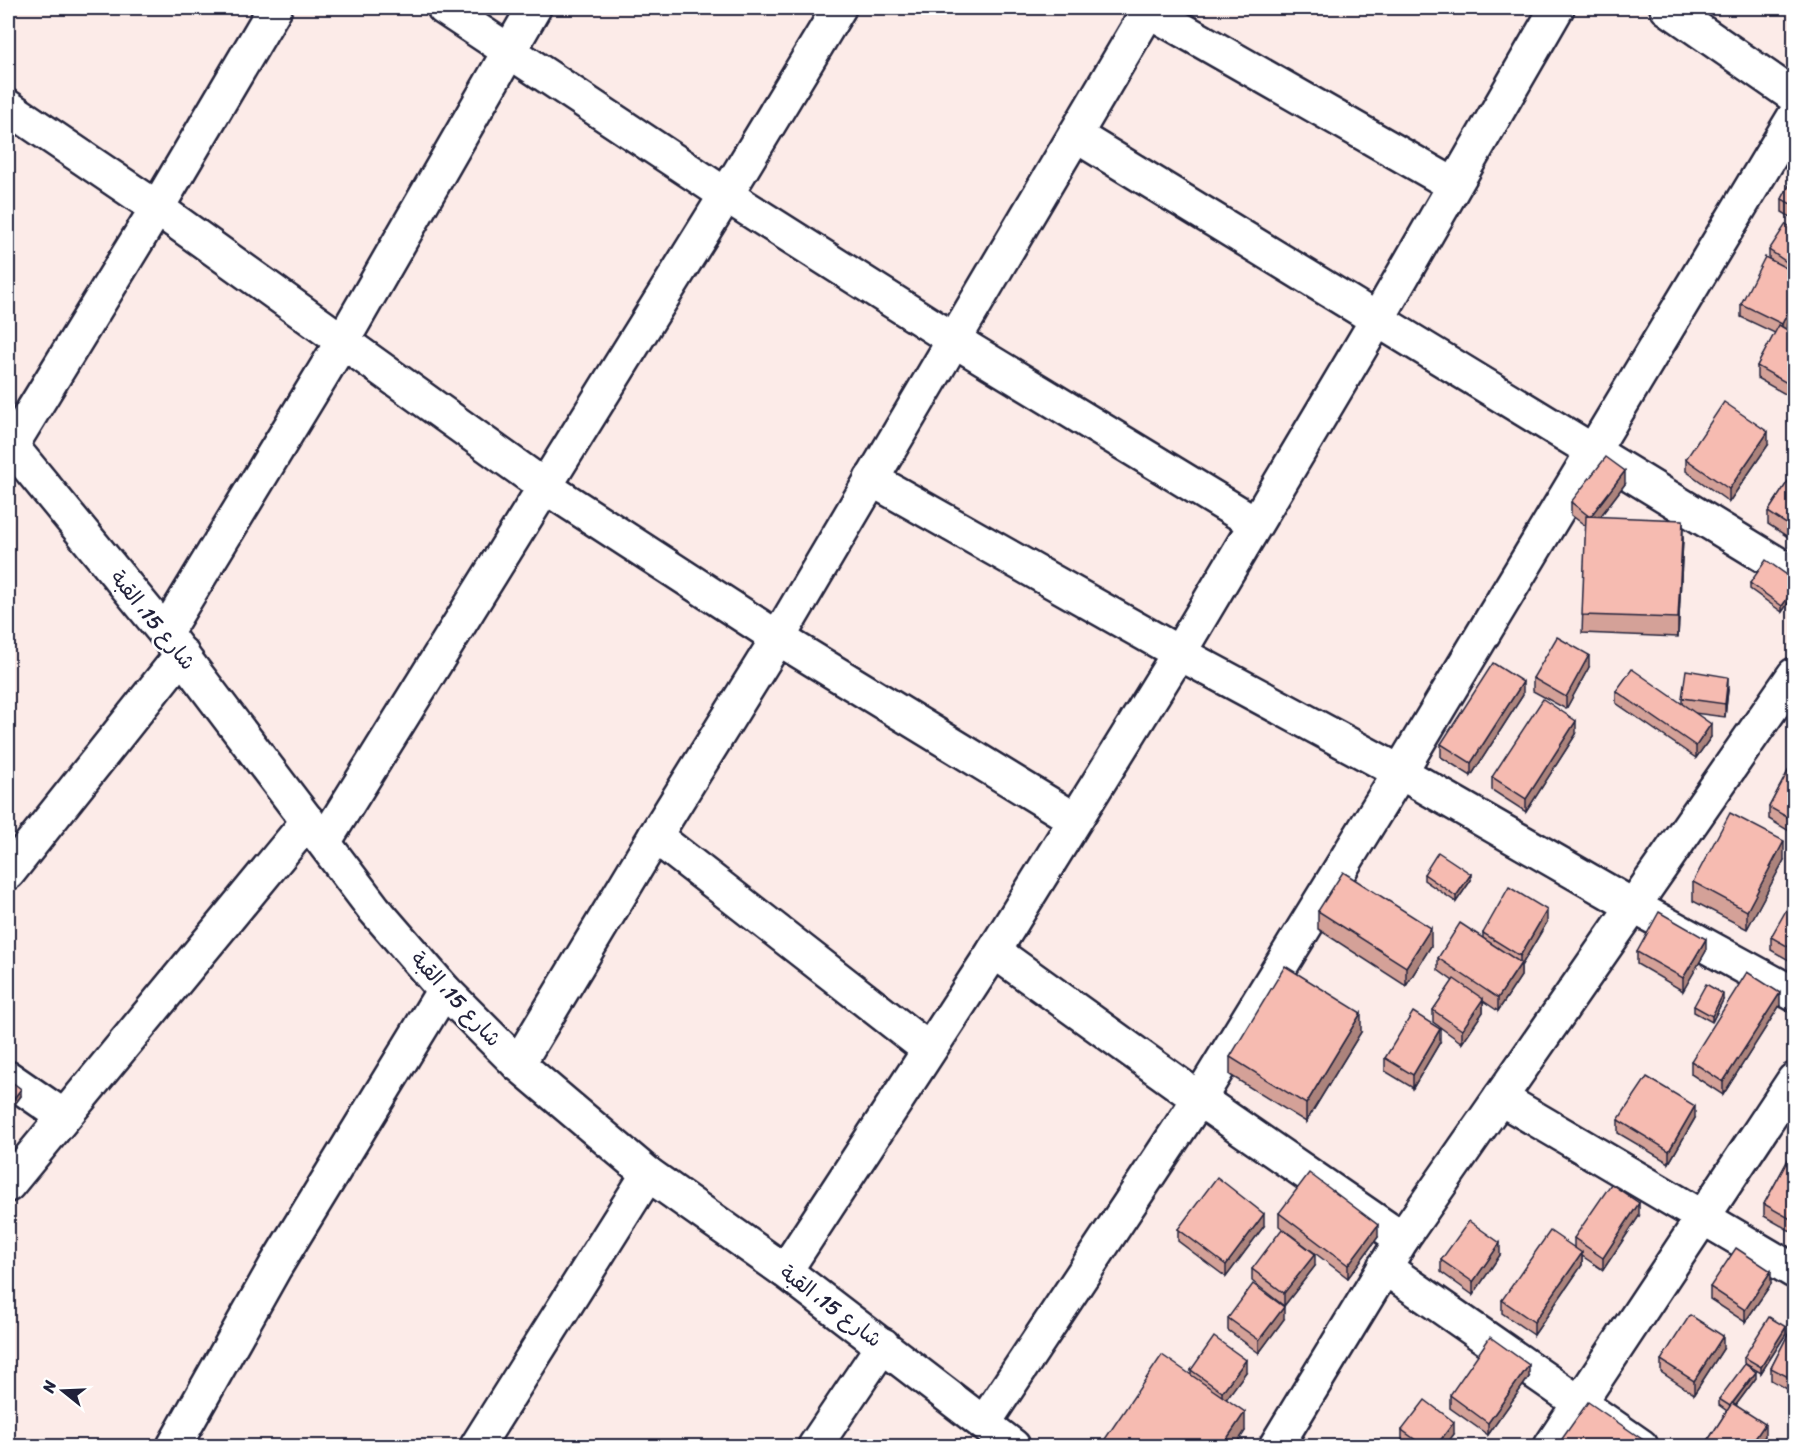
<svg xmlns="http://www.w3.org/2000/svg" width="1802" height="1454" viewBox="0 0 1802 1454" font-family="Sriracha,'Playpen Sans Arabic',sans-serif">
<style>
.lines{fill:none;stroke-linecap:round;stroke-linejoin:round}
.minor-casing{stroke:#22223b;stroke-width:38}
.minor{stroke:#fff;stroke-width:33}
.wall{fill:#d4a198;stroke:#22223b;stroke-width:1.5}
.shaded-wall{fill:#ac837c;stroke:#22223b;stroke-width:1.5}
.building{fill:#f6bbb1;stroke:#22223b;stroke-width:1.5}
.labels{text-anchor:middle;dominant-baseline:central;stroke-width:5;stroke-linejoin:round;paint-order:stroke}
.street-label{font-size:21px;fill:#22223b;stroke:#fff}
</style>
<rect width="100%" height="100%" fill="#fcebe8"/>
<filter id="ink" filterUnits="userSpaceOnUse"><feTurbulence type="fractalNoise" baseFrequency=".0167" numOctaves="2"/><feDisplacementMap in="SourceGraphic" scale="12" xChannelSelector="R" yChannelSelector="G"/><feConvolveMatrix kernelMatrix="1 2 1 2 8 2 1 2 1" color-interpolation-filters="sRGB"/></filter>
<g filter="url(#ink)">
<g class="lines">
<defs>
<g id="minor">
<path d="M444,8l282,187 228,145 301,183"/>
<path d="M1144,8l310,177"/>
<path d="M1667,8l127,88"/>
<path d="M8,107l149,101 387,278 234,152 296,181"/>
<path d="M1075,135l719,439"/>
<path d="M8,442l157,191 209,276 70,81 74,74 130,110 137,97 228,175"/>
<path d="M8,451l149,-243 118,-200"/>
<path d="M871,479l308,174 221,119 235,135 159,87"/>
<path d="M165,633l177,-291 192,-334"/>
<path d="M655,836l273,213"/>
<path d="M324,842l402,-647 113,-187"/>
<path d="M8,873l174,-219"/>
<path d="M994,951l205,148 203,140"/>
<path d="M518,1064l137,-228 123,-198 372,-630"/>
<path d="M8,1078l55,38"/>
<path d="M1500,1098l294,173"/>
<path d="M8,1185l300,-364"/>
<path d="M1384,1267l257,179"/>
<path d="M785,1271l209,-320 185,-298 198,-333 180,-312"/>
<path d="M984,1423l215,-324 201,-327 394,-655"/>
<path d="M174,1446l101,-179 169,-277"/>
<path d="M477,1446l171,-272"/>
<path d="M815,1446l68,-101"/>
<path d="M1276,1446l126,-207 392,-564"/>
<path d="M1551,1446l243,-366"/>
</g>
</defs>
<!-- minor casing -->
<use href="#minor" class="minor-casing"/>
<!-- minor -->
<use href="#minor" class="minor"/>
</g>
<!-- wall -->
<g class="wall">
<path d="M1794,176v43l-12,-7v-13z"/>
<path d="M1794,230v81l-8,18 8,5v65l-37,-21v-12l18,-33 -34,-16v-13l28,-45v-9z"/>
<path d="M1768,445l-39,57 -43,-31v-12z"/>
<path d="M1794,472v69l-26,-17v-12z"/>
<path d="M1625,484l-25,33 83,21 -5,99 -96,-4 4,-107 -15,-11v-13z"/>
<path d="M1794,580v15l-12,17 -32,-23v-6z"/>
<path d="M1589,667l-23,42 -33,-18v-13z"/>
<path d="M1728,690l-3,27 -31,-4 17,24 -15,21 -80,-55v-12l66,13v-6z"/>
<path d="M1523,695l-52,81 -30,-19v-13z"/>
<path d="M1576,734l-50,78 -34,-22v-13z"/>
<path d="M1794,760v74l-25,-15v-12z"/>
<path d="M1784,860l-37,69 -54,-28v-19z"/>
<path d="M1424,874l47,6 -15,22 -32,-22z"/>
<path d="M1794,901v62l-23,-13v-13z"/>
<path d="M1318,911l113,35 -25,40 -88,-57z"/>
<path d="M1547,922l-26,44v10l-23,35 -15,-10v11l-21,31 -29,-21v-12l20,-29 -15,-11v-12l45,-20v-5z"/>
<path d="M1706,951l-23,40 -46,-27v-12z"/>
<path d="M1723,1000l-11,22 -18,-10v-6z"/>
<path d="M1780,1005l-57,90 -32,-21v-13z"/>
<path d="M1361,1032l-55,90 -76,-47v-18z"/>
<path d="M1440,1042l-27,46 -28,-17v-13z"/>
<path d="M8,1079l13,17 -9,12 -4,-4z"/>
<path d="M1695,1118l-26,45 -51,-30v-13z"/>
<path d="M1794,1149v84l-30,-17v-12z"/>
<path d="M1279,1213l99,24 -30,41 -69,-52z"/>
<path d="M1639,1216l-36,54 -21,-14v9l-48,70 -32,-22v-13l72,-52v-10z"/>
<path d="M1264,1226l-38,51 -48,-36v-12z"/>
<path d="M1500,1255l-27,40 -32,-23v-12z"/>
<path d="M1315,1266l-31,40 -32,-25v-12z"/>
<path d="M1771,1284l-26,38 -35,-23v-12z"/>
<path d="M1794,1302v20l-3,-2v-12z"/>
<path d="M1228,1318l56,1 -25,34 -31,-23z"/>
<path d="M1794,1323v70l-23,-13v-12z"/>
<path d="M1786,1334l-25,39 -17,-10v-6z"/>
<path d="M1723,1349l-29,45 -33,-22v-12z"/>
<path d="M1191,1370l55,2 -20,27 19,32 -10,15h-134v-1l90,-70z"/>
<path d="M1529,1377l-41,58 -38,-27v-13z"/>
<path d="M1756,1378l-20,27 29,31 -7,10h-53v-1l22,-34 -8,-6v-6z"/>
<path d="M1402,1430l52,4 -9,12h-38l-5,-3z"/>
</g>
<!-- shaded-wall -->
<g class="shaded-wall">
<path d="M1794,299v12l-12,26v-13z"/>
<path d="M1768,432v13l-39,57v-13z"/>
<path d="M1625,471v13l-35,46v-13z"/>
<path d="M1683,520v18l-5,99v-19z"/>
<path d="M1794,589v6l-12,17v-6z"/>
<path d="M1589,655v12l-23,42v-12z"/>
<path d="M1728,677v13l-3,27v-13z"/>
<path d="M1523,682v13l-52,81v-13z"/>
<path d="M1576,721v13l-50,78v-13z"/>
<path d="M1711,724v13l-15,21v-12z"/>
<path d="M1784,841v19l-37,69v-18z"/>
<path d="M1471,874v6l-15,22v-6z"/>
<path d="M1547,910v12l-26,44v10l-23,35v-13l22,-33v-9z"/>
<path d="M1431,928v18l-25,40v-19z"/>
<path d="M1706,939v12l-23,40v-13z"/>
<path d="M1780,993v12l-57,90v-13z"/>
<path d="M1723,994v6l-11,22v-6z"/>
<path d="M1483,999v13l-21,31v-13z"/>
<path d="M1361,1013v19l-55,90v-18z"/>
<path d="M1440,1029v13l-27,46v-13z"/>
<path d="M21,1089v7l-9,12v-7z"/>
<path d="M1695,1106v12l-26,45v-12z"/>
<path d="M1639,1203v13l-36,54v-12z"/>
<path d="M1264,1214v12l-38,51v-12z"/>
<path d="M1378,1225v12l-30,41v-13z"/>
<path d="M1500,1243v12l-27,40v-13z"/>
<path d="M1582,1253v12l-48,70v-13z"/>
<path d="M1315,1254v12l-31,40v-13z"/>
<path d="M1771,1271v13l-26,38v-12z"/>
<path d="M1284,1307v12l-25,34v-13z"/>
<path d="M1786,1327v7l-25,39v-6z"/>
<path d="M1723,1336v13l-29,45v-13z"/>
<path d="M1246,1360v12l-24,33v-13z"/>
<path d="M1529,1365v12l-41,58v-12z"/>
<path d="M1756,1372v6l-26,35v-6z"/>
<path d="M1245,1412v19l-10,15h-13z"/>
<path d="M1454,1422v12l-9,12h-9z"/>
<path d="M1765,1424v12l-7,10h-8z"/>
</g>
<!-- building -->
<g class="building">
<path d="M1794,176v30l-12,-7z"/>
<path d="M1786,224l8,6v37l-25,-17z"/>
<path d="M1765,257l29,15v27l-12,25 -41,-20z"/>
<path d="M1779,325l15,9v53l-37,-21z"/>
<path d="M1724,402l44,30 -39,57 -43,-30z"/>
<path d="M1606,457l19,14 -35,46 -19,-15z"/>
<path d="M1794,472v57l-26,-17z"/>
<path d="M1586,516l97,4 -5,98 -96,-3z"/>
<path d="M1766,560l28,20v9l-12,17 -32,-23z"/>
<path d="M1557,637l32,18 -23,42 -33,-19z"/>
<path d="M1493,663l30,19 -52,81 -30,-19z"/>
<path d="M1632,669l79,55 -15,22 -80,-55z"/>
<path d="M1686,670l42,7 -3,27 -43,-6z"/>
<path d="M1543,699l33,22 -50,78 -34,-22z"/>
<path d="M1794,760v61l-25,-14z"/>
<path d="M1730,813l54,28 -37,70 -54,-29z"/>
<path d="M1438,852l33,22 -15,22 -32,-22z"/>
<path d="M1343,872l88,56 -25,39 -88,-56z"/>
<path d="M1509,887l38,23 -27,46 -37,-23z"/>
<path d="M1792,900l2,1v49l-23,-13z"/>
<path d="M1659,912l47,27 -23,39 -46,-26z"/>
<path d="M1460,923l61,40 -23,35 -60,-40z"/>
<path d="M1285,966l76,47 -55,91 -76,-47z"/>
<path d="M1747,972l33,21 -57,89 -32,-21z"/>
<path d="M1454,979l29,20 -21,31 -29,-20z"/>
<path d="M1706,984l17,10 -11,22 -18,-10z"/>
<path d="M1413,1012l27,17 -27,46 -28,-17z"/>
<path d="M1647,1077l48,29 -26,45 -51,-31z"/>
<path d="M8,1079l13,10 -9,12 -4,-3z"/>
<path d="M1794,1149v72l-30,-17z"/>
<path d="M1309,1173l69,52 -30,40 -69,-52z"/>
<path d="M1217,1177l47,37 -38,51 -48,-36z"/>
<path d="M1611,1184l28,19 -36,55 -29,-20z"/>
<path d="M1469,1221l31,22 -27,39 -32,-22z"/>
<path d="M1282,1229l33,25 -31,39 -32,-24z"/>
<path d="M1550,1231l32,22 -48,69 -32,-22z"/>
<path d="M1736,1248l35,23 -26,39 -35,-23z"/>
<path d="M1253,1284l31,23 -25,33 -31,-22z"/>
<path d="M1794,1302v8l-3,-2z"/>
<path d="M1690,1315l33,21 -29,45 -33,-21z"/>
<path d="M1769,1317l17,10 -25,40 -17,-10z"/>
<path d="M1794,1323v57l-23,-12z"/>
<path d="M1214,1337l32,23 -24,32 -31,-22z"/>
<path d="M1490,1337l39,28 -41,58 -38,-28z"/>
<path d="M1162,1355l83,57 -23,34h-119l-2,-1z"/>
<path d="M1745,1364l11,8 -26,34 -11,-7z"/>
<path d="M1425,1400l29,22 -18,24h-12l-22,-16z"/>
<path d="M1588,1402l64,44h-95z"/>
<path d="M1732,1403l33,21 -15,22h-42l-3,-1z"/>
</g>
</g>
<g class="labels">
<!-- street labels -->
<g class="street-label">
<text transform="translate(153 620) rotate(51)">شارع 15، القبة</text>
<text transform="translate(456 999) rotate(47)">شارع 15، القبة</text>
<text transform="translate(831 1306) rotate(37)">شارع 15، القبة</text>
</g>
</g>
<!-- margin -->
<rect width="1802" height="1454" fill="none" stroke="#fff" stroke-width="30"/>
<rect x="15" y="15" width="1772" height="1424" fill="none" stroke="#22223b" stroke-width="2" filter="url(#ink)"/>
<!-- north arrow -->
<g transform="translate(63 1391) rotate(288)" stroke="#ffffff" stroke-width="4.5" paint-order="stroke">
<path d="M0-4.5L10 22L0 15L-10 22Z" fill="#22223b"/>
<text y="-9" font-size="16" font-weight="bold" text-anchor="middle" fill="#22223b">N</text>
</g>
</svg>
